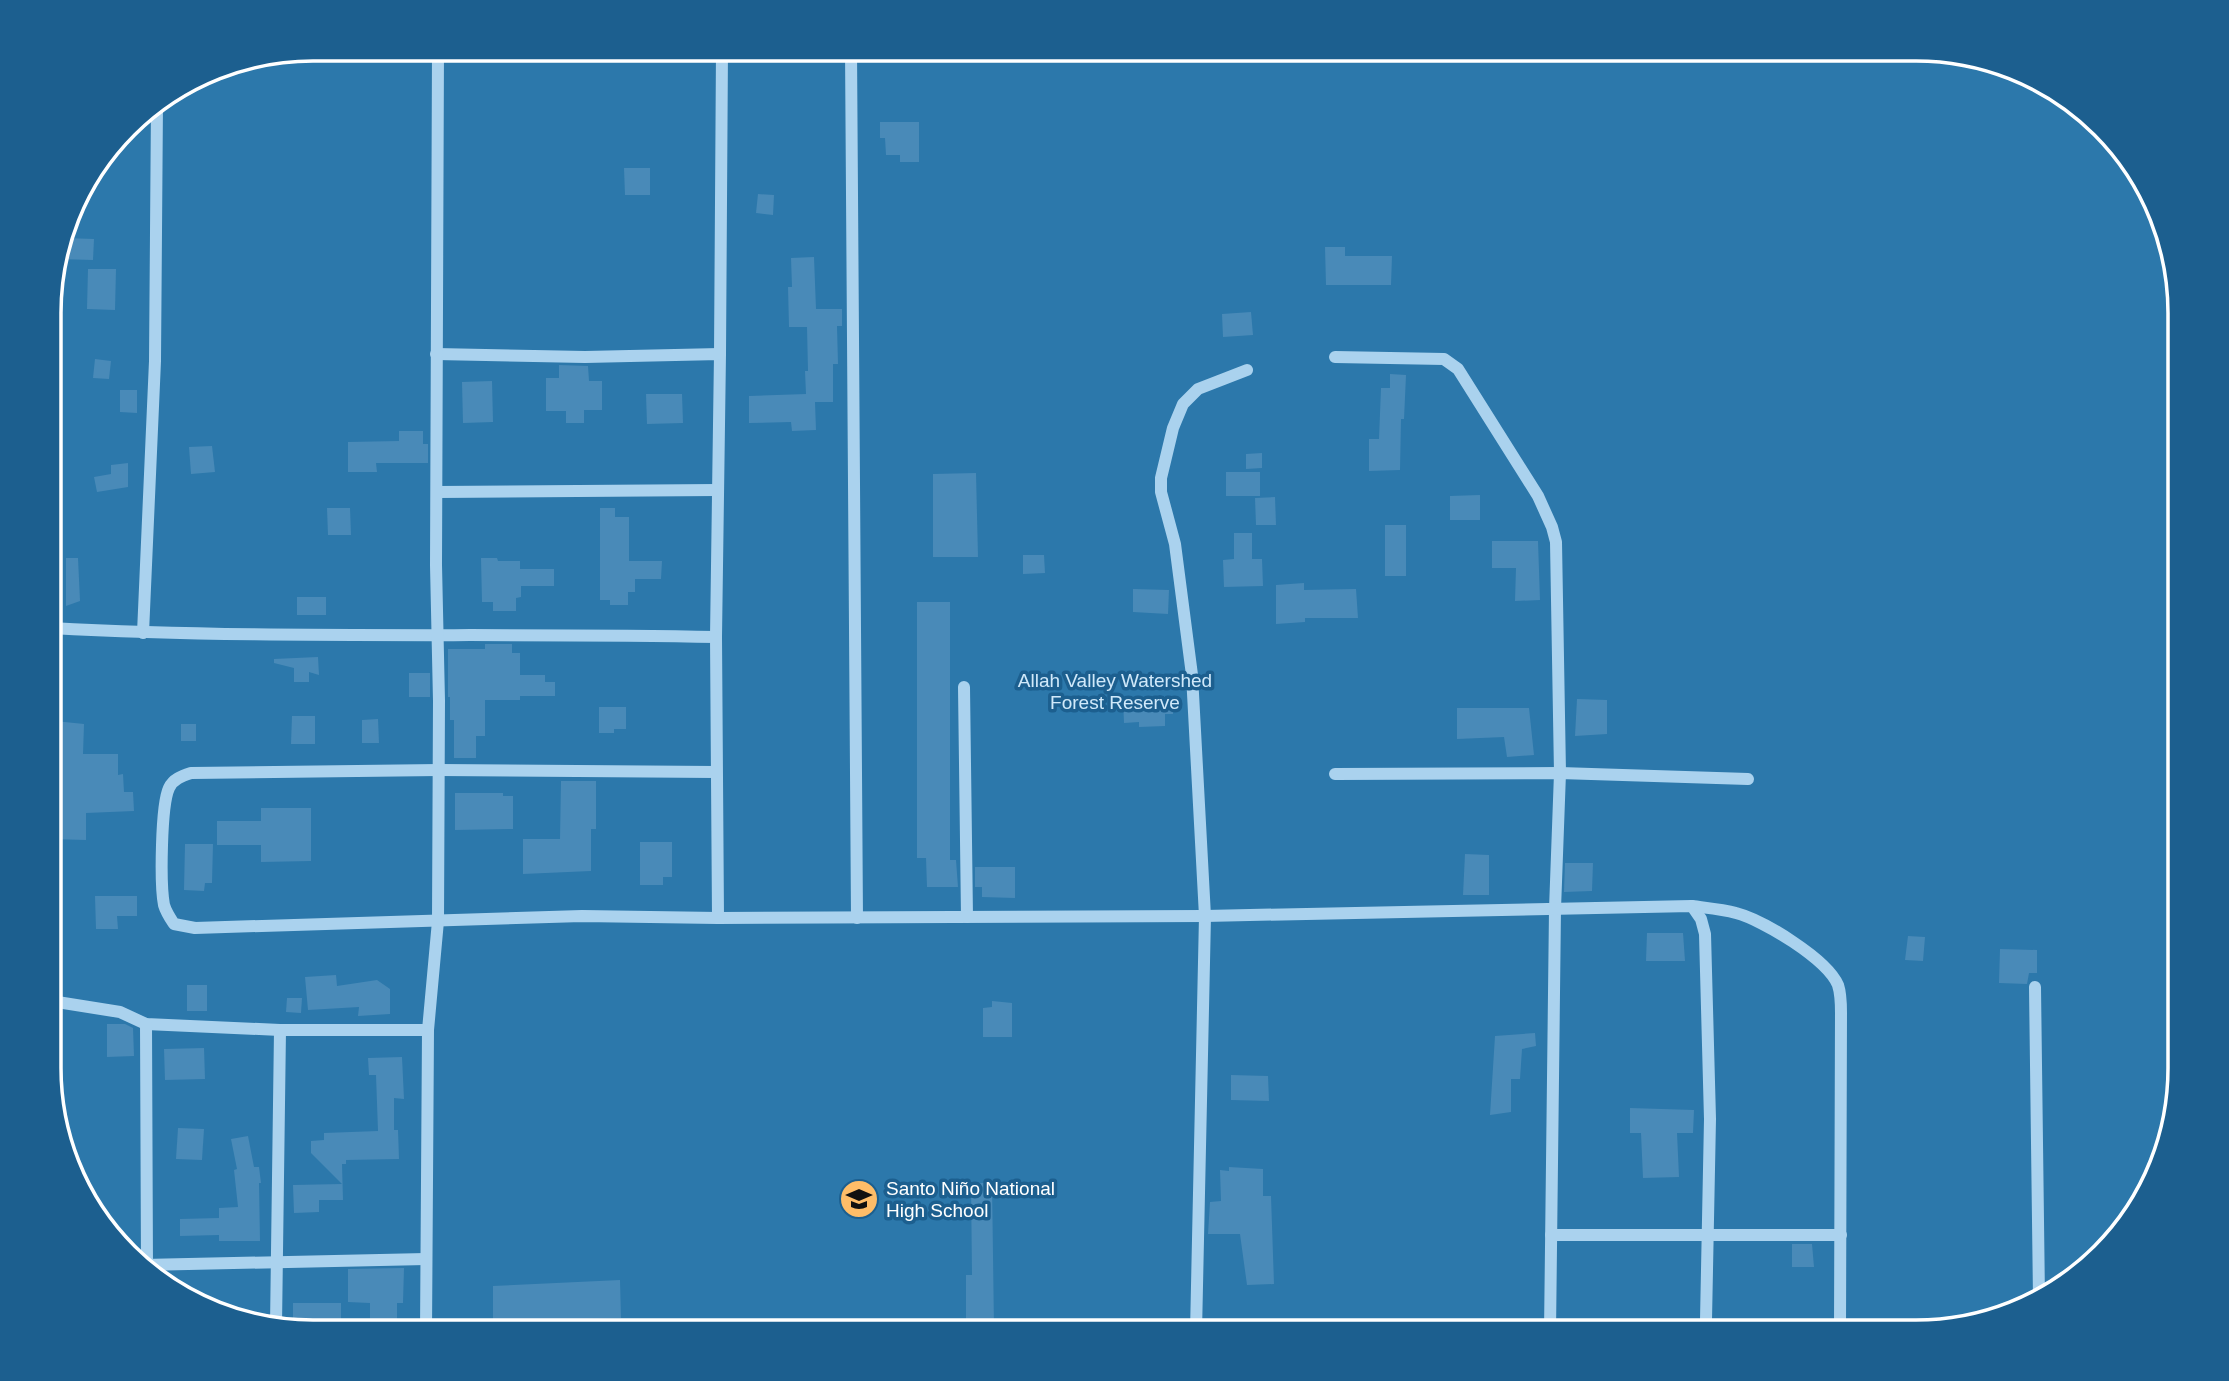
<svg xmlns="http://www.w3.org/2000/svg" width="2229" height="1381" viewBox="0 0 2229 1381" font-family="Arial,sans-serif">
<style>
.green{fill:#2c78ab}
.building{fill:#498ab8}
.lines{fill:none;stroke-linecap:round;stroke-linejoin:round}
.minor{stroke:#aad2ee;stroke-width:12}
.labels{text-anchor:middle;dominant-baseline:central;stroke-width:7;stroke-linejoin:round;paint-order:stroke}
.park-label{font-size:19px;fill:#d0e9fa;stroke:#1c5f8f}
.poi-label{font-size:19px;fill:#fff;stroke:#1c5f8f;text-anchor:start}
.rim{fill:none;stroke:#fff;stroke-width:3.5}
</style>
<rect width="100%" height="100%" fill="#1c5f8f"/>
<!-- green -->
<path class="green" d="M313,49h1603l85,14 61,30 83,88 34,115v789l-13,68 -30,61 -88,83 -115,34 -1620,1 -85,-14 -61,-30 -74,-74 -42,-112v-823l25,-83 63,-81 73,-46z"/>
<!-- building -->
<g class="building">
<path d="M880,122h39v40h-19v-7h-14l-1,-17h-5z"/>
<path d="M624,168h26v27h-25z"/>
<path d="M758,194l16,1 -1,20 -17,-2z"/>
<path d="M64,238l30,1 -1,21 -36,-1z"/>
<path d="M1325,247h20v9h47l-1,29h-65z"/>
<path d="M814,257l2,52h26v17h-5l1,38h-5v38h-18l1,28 -24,1 -1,-9 -42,1v-27l57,-2 -1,-23h3l-1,-44h-18l-1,-40h4l-1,-29z"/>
<path d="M88,269h28l-1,41 -28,-1z"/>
<path d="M1251,312l2,23 -30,2 -1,-23z"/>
<path d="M95,359l16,2 -2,18 -16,-1z"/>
<path d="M559,365l29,1 1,15h13v29h-18v13h-18v-12h-20v-33h13z"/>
<path d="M1390,374l16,1 -2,44h-3l-1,51 -31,1v-32h10l2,-51h9z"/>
<path d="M492,381l1,41 -30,1 -1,-41z"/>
<path d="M120,390h17v23l-17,-1z"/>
<path d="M646,394h36l1,29 -36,1z"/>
<path d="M399,431h24v13h5v19h-52l1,9h-29v-30l51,-1z"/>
<path d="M212,446l3,26 -24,2 -2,-27z"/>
<path d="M1262,453v15l-16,1v-15z"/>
<path d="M128,463v24l-31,5 -3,-15 17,-3v-9z"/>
<rect x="1226" y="472" width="34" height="24"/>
<path d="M976,473l2,84h-45v-83z"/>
<path d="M1480,495v25h-30v-24z"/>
<path d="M1275,497l1,28h-20l-1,-27z"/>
<path d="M327,508h23l1,27h-23z"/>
<path d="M600,508h15v9h14v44h33l-1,18h-26v13h-7v13h-18v-5h-10z"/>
<rect x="1385" y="525" width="21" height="51"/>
<path d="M1234,533h18v26h10l1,27 -39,1 -1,-27 11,-1z"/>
<path d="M1492,541h46l2,59 -25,1 1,-33h-24z"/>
<path d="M1023,555h21l1,18 -22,1z"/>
<path d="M66,558h12l2,43 -14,5z"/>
<path d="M481,558h16l1,3h22v8h34v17h-33v11l-5,1v13h-23v-9h-11z"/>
<path d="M1304,583v7l52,-1 2,29h-53v4l-29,2v-39z"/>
<path d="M1133,589l36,1 -1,24 -35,-2z"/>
<rect x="297" y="597" width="29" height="18"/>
<path d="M917,602h33v258h6l2,27h-31l-1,-29h-9z"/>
<path d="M485,644h27v9h8v22h25v7h10v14h-35v4h-35v36h-9v22h-22v-38h-4v-23h-2v-48h37z"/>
<path d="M318,657l1,18 -10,-3v10h-15v-14l-20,-5v-4z"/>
<rect x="409" y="673" width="21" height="24"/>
<path d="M1172,697l1,17h-8v12l-26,1v-5l-15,1 -1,-24z"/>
<path d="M1577,699l30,1v34l-32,2z"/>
<path d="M599,707h27v22h-12v4h-15z"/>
<path d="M1457,708h72l5,47 -27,2 -3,-20 -47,2z"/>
<path d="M292,716h23v28h-24z"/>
<path d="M378,719l1,24h-17v-23z"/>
<path d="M55,721l29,3 -1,30h35v21l5,-1 1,18h9l1,19 -48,2v27l-35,-1v-37h4z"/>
<rect x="181" y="724" width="15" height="17"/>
<path d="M561,781h35v48h-5v42l-68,3v-35h37z"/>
<path d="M455,793h48v3h10v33l-58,1z"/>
<path d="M261,808h50v53l-50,1v-17h-44v-24h44z"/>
<path d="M640,842h32v35h-9v8h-23z"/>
<path d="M185,844h28l-1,39h-7l-1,8 -20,-1z"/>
<path d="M1465,854l24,1v40h-26z"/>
<path d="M1565,863h28l-1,28 -28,1z"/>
<path d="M975,867h40v31l-33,-1v-10h-7z"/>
<path d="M95,896h42v20h-20l1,13h-22z"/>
<path d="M1647,933h36l2,28h-39z"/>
<path d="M1908,936l17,1 -2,24 -18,-1z"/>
<path d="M2000,949l37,1v23h-8l-2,11 -28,-1z"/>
<path d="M336,975l1,11 40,-6 13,9v25l-32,2 1,-9 -51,3 -3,-33z"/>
<rect x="187" y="985" width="20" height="26"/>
<path d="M287,998h15l-1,15 -15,-1z"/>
<path d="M992,1001l20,2v34h-29v-29l9,-1z"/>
<path d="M107,1024h18l8,4 1,28 -27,1z"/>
<path d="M1535,1033l1,13 -14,3 -2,30h-9v33l-21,3 5,-79z"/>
<path d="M204,1048l1,31 -40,1 -1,-31z"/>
<path d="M402,1057l2,42 -10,-1v32h4l1,29 -53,1v4h-4l1,36h-24v12l-25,1 -1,-28 49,-1 -31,-31v-12l13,-1v-7l54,-2 -2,-56h-7l-1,-17z"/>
<path d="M1231,1075l37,1 1,25 -38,-1z"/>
<path d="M1630,1108l64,2 -1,23h-16l2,44 -36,1 -2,-45h-11z"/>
<path d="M178,1128l26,1 -2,31 -26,-1z"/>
<path d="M248,1136l6,31h5l2,16h-2l1,58h-41v-6l-39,1v-17l39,-1v-10l19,-1 -4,-37 3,-1 -6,-30z"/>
<path d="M1229,1167l34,2v27h8l3,88 -27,1 -7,-51h-32l2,-32 11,-1 -1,-31 9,1z"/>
<path d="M971,1183h21l2,144h-28v-52h6z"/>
<path d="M1792,1244h20l2,23h-22z"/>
<path d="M404,1268l-1,35h-6v29h-27v-29l-22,-1v-33z"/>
<path d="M620,1280l1,38 -100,3v11h-28v-46z"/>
<path d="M293,1303h48v29h-25v-7l-23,1z"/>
</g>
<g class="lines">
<!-- minor -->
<g class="minor">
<path d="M851,49l6,869"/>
<path d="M436,354l149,3 135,-3 -4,283 2,281"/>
<path d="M720,354l2,-305"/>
<path d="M1335,357l109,2 14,10 80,127 14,31 4,15 4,231 -5,136 -5,423"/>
<path d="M437,492l281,-2"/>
<path d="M51,628c222,12 443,4 665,9"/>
<path d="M143,633l12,-272 2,-258"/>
<path d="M964,687l3,230"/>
<path d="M716,772l-277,-2 -248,3c-9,3 -18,6 -22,15 -8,17 -9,96 -5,117 2,7 6,13 10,19l21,4 387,-12 136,2 487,-2 487,-10 9,13 4,15 5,185 -4,201"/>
<path d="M1335,774l225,-1 188,6"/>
<path d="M1692,906c15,2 30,3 44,7 27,7 91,46 102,72 3,9 3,19 3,28l-1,318"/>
<path d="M2035,987l4,312"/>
<path d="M51,1001l69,11 26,12 134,6h148"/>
<path d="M146,1024l1,245"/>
<path d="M1551,1235h290"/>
<path d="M143,1265l283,-6"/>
<path d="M276,1326l4,-296"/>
<path d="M426,1332l2,-302 10,-109 1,-220 -3,-136 2,-516"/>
<path d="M1196,1332l9,-416 -13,-241 -17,-131 -14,-52v-14l12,-50 10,-24 15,-15 49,-19"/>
</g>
</g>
<!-- icons -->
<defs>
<symbol id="school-disc" viewBox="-11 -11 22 22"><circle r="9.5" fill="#febd68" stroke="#1c5f8f"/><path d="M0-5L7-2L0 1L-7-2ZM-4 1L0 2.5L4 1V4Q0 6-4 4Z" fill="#111"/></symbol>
</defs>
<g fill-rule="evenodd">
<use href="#school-disc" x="837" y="1177" width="44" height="44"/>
</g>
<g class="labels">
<!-- park labels -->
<g class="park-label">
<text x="1115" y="680">Allah Valley Watershed<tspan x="1115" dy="22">Forest Reserve</tspan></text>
</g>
<!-- poi labels -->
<g class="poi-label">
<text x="886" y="1188">Santo Niño National<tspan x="886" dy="22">High School</tspan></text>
</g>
</g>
<!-- crop -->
<path d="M0 0H2229V1381H0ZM313 61H1916A252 252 0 0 1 2168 313V1068A252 252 0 0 1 1916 1320H313A252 252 0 0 1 61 1068V313A252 252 0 0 1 313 61Z" fill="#1c5f8f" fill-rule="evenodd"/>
<path class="rim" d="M313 61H1916A252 252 0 0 1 2168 313V1068A252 252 0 0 1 1916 1320H313A252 252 0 0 1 61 1068V313A252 252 0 0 1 313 61Z"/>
</svg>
